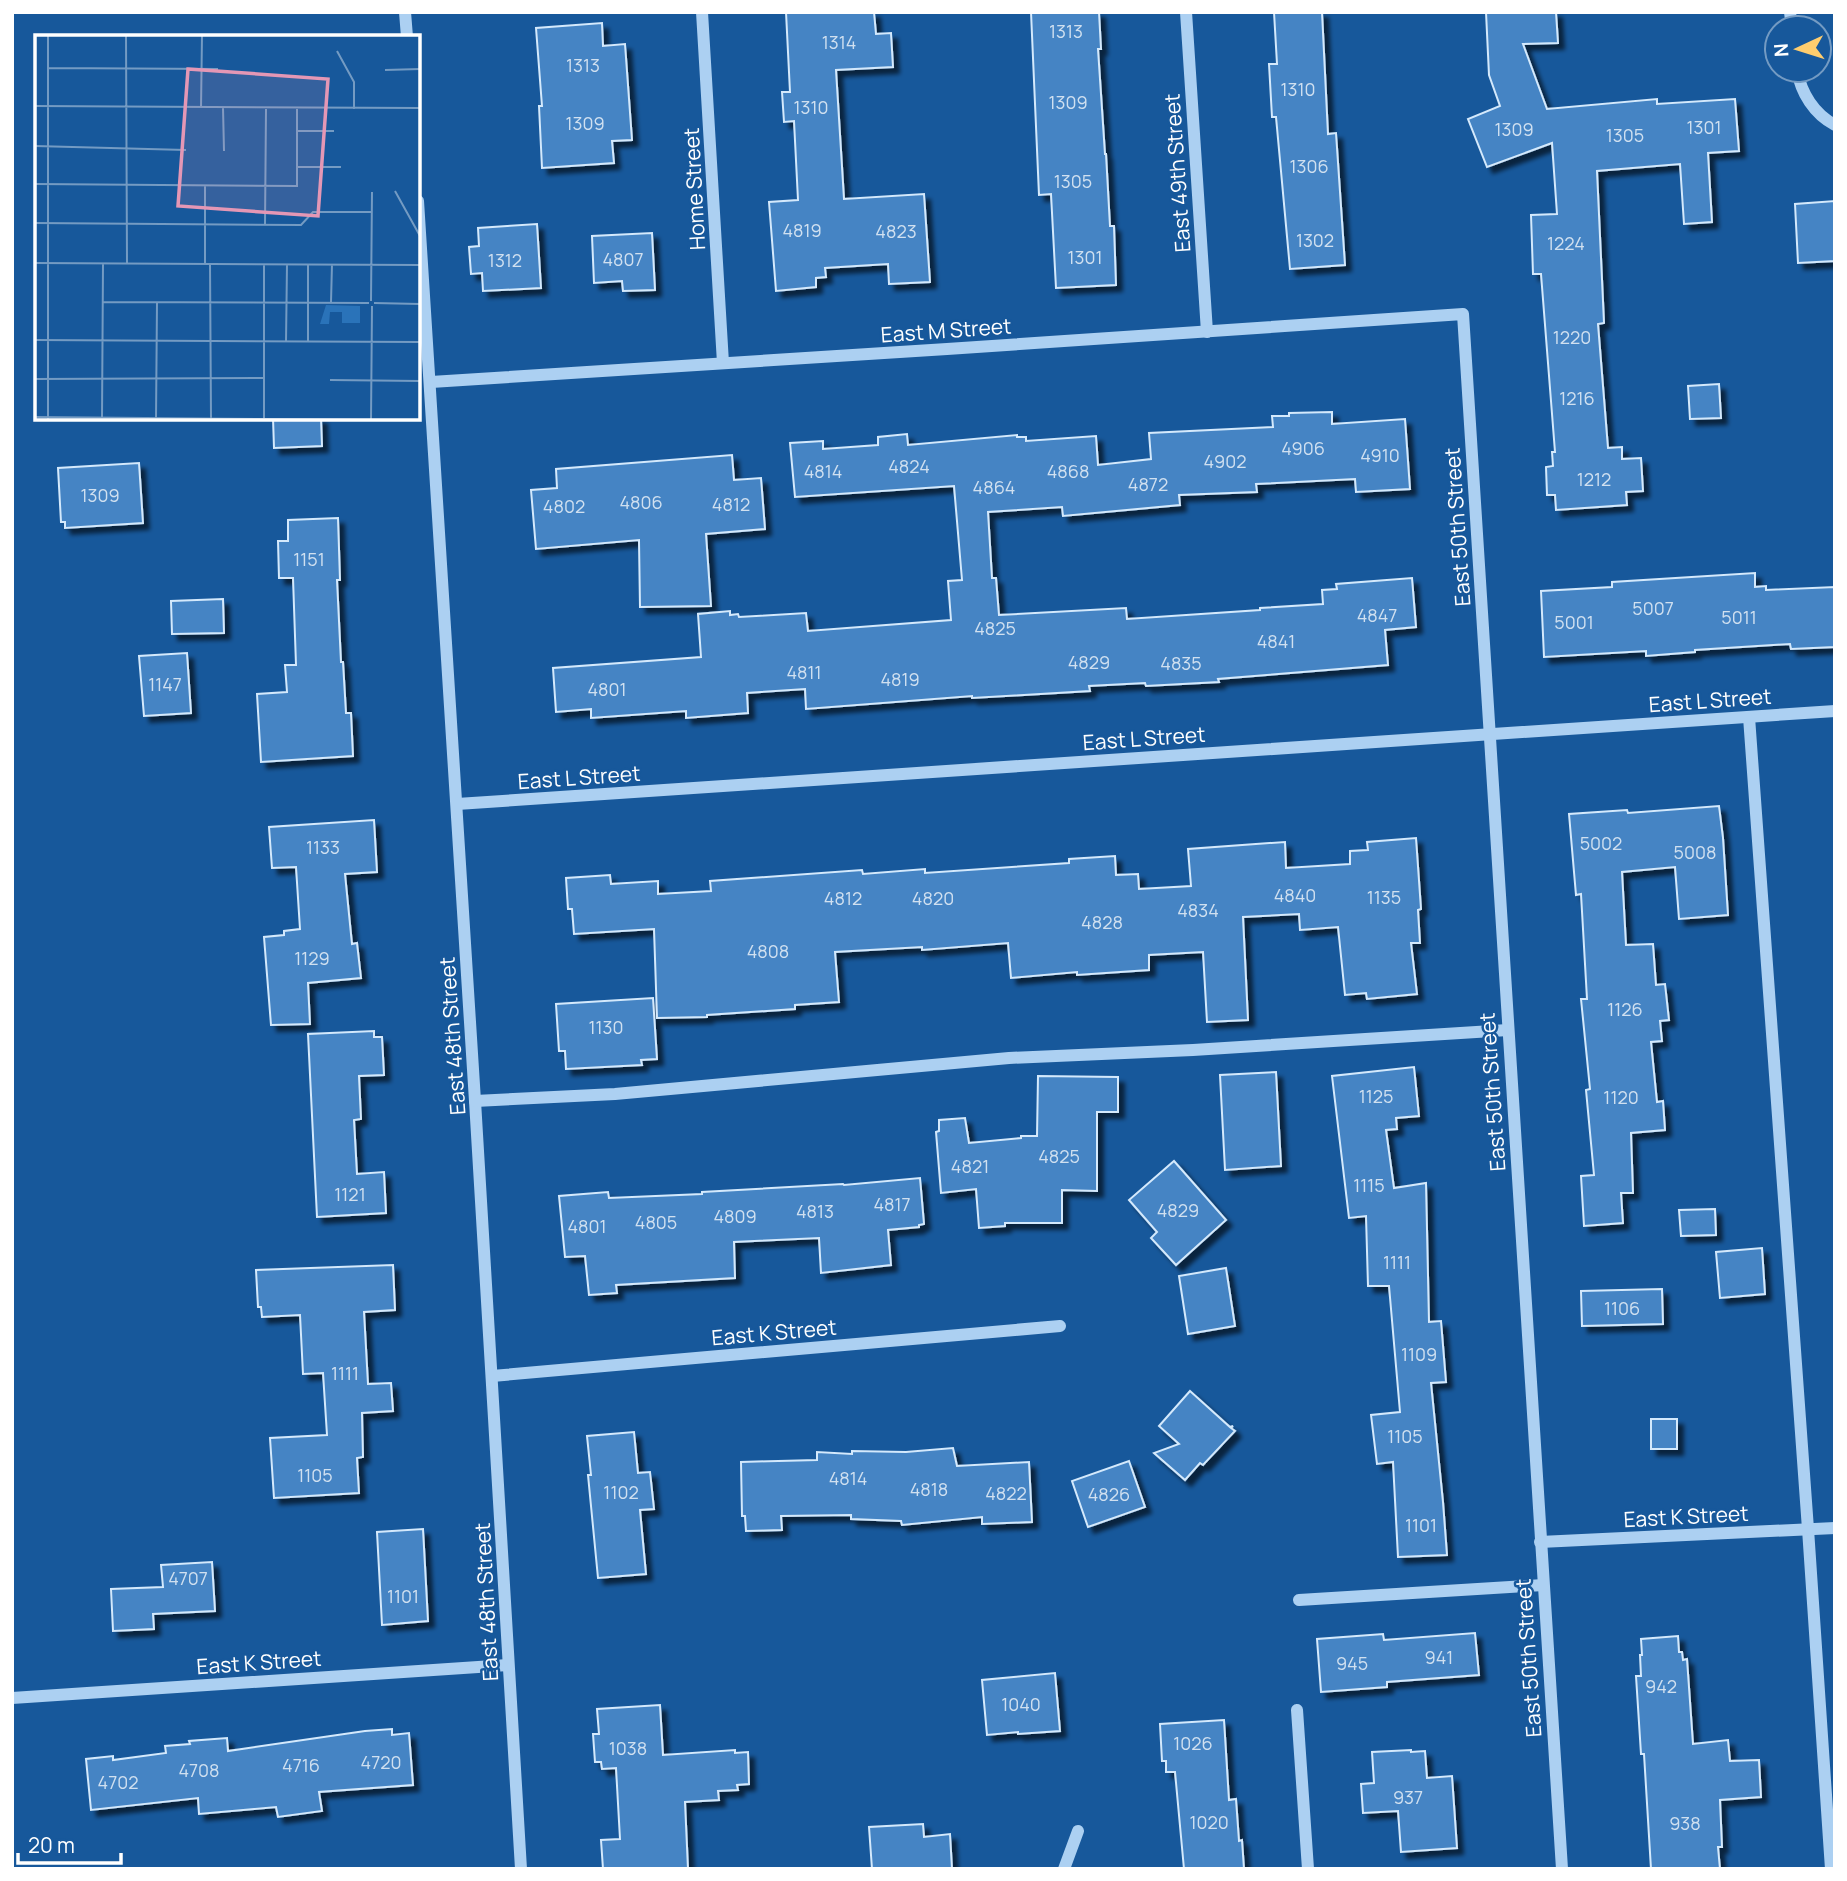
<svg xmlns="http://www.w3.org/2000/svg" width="1847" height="1881" viewBox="0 0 1847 1881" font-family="Manrope,sans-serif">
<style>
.building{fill:#4484c4;stroke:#d4e9fc;stroke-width:2;filter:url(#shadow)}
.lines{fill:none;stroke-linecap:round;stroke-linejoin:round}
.minor{stroke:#acd0f2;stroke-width:12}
.labels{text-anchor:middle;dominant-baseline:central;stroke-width:5;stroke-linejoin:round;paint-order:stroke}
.number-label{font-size:18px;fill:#d0e0f0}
.street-label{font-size:21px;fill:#fff;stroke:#17589b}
.inset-road{fill:none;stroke:#749bc3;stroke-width:2}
.view{fill:#e497b5;fill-opacity:0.15;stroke:#e497b5;stroke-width:3.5}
.inset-edge{fill:none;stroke:#fff;stroke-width:3.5}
</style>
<defs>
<filter id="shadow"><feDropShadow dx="6" dy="6" stdDeviation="2" flood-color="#0009"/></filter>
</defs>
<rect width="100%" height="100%" fill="#17589b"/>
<!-- building -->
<g class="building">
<path d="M786,12h88l2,22 15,-1 2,34 -57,3 8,129 80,-5 6,88 -41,2 -1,-20 -63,4 1,9 -10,1v9l-40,4 -7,-89 29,-2 -4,-79 -10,1 -2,-30h8z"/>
<path d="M1031,12h68l2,37h-3l7,105h1l4,72h4l2,59 -60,3 -5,-94 -12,1z"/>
<path d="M1274,12h48l6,122 8,-1 9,132 -55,4 -14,-152h-4l-3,-53h8z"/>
<path d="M1486,12h70l2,31 -35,1 24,65 110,-10v5l78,-5 4,52 -31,2 4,69 -28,2 -4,-60 -83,7 7,152 -6,1 10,124 14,-1v12l19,-1 2,33 -17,1 1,13 -71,5 -1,-15h-8l-1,-28 7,-1 -1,-14h3l-14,-178h-8l-2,-59 26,-1 -5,-71 -65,24 -19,-48 32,-13 -11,-31z"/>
<path d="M602,23l1,23 22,-2 7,96 -20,1 2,22 -72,5 -3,-62h3l-6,-78z"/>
<path d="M1835,201v60l-37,2 -3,-59z"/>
<path d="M537,224l4,64 -58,3 -1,-18 -11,1 -2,-27 10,-1 -1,-18z"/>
<path d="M652,233l3,57 -32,1 -1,-10 -28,2 -2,-47z"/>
<path d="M1719,384l2,34 -31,1 -2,-33z"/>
<path d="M1332,412v12l73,-5 5,70 -54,3 -1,-13 -99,5 1,8 -78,3 1,10 -117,11 -1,-9 -74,5 4,66h4l3,37 127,-7 1,11 133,-9v-2l63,-4 -1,-14 15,-1 -1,-5 76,-6 4,49 -31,3 3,35 -170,14 1,3 -73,4 -1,-3 -56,3 1,5 -118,7v-2l-166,13 -1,-20 -58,4 1,20 -62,5v-7l-95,7v-9l-35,3 -3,-44 148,-11 -3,-43 32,-3v4l8,-1 1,3 67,-4 2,18 143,-11 -3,-39 14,-1 -8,-94 -159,11 -5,-54 33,-2v8l55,-4v-8l29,-3 1,11 109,-10v2h9v4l70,-5 2,29 53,-6 -2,-26 124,-6 -1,-11h17v-3z"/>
<path d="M273,418h48l1,28 -48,2z"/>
<path d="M732,455l2,25 27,-2 4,51 -59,5 5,72 -71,1 -1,-67 -103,9 -5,-59 26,-2 -1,-19z"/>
<path d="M139,463l4,60 -78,5v-6h-4l-3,-54z"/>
<path d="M338,518l2,62h-3l4,82h2l3,51h5l2,43 -92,6 -4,-68 30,-2 -2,-27h11l-3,-87h-14l-1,-37h10v-21z"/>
<path d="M1755,573v14l11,-1v4l69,-3v60l-44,2 -1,-5 -95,6v2l-49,4v-5l-102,6 -3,-66 71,-4v-5z"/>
<path d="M223,599l1,34 -52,1 -1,-33z"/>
<path d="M187,653l4,60 -47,3 -5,-60z"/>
<path d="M1719,806l4,32 5,77 -49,4 -4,-52 -53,5 4,73 27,-1 3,41 9,-1 4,36 -9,1 2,20 -11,1 6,60 6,-1 2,29 -34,3 2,60h-12l2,30 -39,3 -3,-50 13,-1 -8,-85 4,-1 -9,-90h6l-6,-105 -5,1 -7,-81 58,-4 1,3z"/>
<path d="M374,820l3,52 -32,2 7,70 5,-1 4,35 -53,5 2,41 -39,1 -7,-88 20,-2v-4l16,-2 -4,-62 -24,1 -3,-41z"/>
<path d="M1416,838l5,71 -3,1 2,33h-9l6,51 -50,5 -1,-6 -21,2 -7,-68 -38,3 -1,-16 -56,3 5,103 -41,2 -4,-70 -54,3v15l-72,5v-3l-66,6 -3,-35 -86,7v-3l-87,5 4,50 -44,3v4l-88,6v2l-50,1 -3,-89 -80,5 -2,-25h-4l-2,-31 44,-3 1,9 47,-3v13l53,-3 -1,-10 152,-11 1,4 62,-5v4l144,-10v-4l46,-3 1,19 22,-1 1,15 52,-3 -3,-37 97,-7 1,26 64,-4v-13l18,-1 -1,-8z"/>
<path d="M653,998l4,61 -16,1 1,5 -76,4 -1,-18h-6l-3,-47z"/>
<path d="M374,1031v6h8l2,38 -25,1 2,43 -7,1 3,54 27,-2 2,41 -69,4 -9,-183z"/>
<path d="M1414,1067l5,49 -23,2 1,11 -11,1 8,58 32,-5 3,139 12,-1 5,61 -15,1 12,119 4,53 -49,2 -5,-95 -16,2 -6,-49 29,-3 -11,-126h-21l-2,-70 -17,2 -17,-142z"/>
<path d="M1276,1072l5,94 -56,4 -5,-95z"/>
<path d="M1038,1076l80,1v35h-21v79l-35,-1v33h-57v3l-26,2 -3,-39 -35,4 -5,-61 3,-1v-11l26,-2 4,25 52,-5v-2h16z"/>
<path d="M1174,1161l52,59 -50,45 -25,-27 6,-6 -28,-32z"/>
<path d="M920,1178l4,46 -5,1v2l-31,3 3,35 -70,8 -2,-35 -85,4 1,36 -119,7 1,8 -28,2 -4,-39 -20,1 -6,-61 49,-4 1,6 93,-4v-2l141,-8 1,1z"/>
<path d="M1715,1209l1,26 -35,1 -2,-26z"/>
<path d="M1762,1248l3,46 -45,4 -4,-46z"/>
<path d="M393,1265l2,45 -31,2 4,72 23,-1 2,28 -31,2 1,44 -6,1 2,35 -85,5 -4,-60 57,-3 -4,-62 -20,1 -3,-59 -38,2 -1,-10h-3l-2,-37z"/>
<path d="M1226,1268l9,58 -47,8 -9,-58z"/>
<path d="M1662,1289l1,35 -81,2 -1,-35z"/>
<path d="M1190,1391l40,36 3,-1 -2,2 4,3 -32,34 -3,-2 -15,17 -31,-27 25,-9 -20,-18z"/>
<rect x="1651" y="1419" width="26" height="30"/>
<path d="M634,1432l4,41 12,-1 4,37 -14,1 6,64 -48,4 -10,-103h3l-4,-39z"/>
<path d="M953,1448l4,18 72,-4 3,60 -50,2v-7l-80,8 -1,-4 -50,-2v-4l-70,1 1,14 -36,1 -1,-15h-3l-1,-54 76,-2v-8l35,2v-3l54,1z"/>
<path d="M1129,1461l16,46 -57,20 -16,-46z"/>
<path d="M423,1529l5,92 -46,4 -5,-93z"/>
<path d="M212,1562l3,49 -62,3 1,15 -41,2 -2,-42 52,-2 -2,-22z"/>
<path d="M1475,1633l4,42 -92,7v5l-66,5 -4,-53 66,-5 1,6z"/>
<path d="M1678,1636l1,16h3l1,8 4,-1 6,85 35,-4 2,21 29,-1 2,37 -41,3 2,47h-4l2,22h-69l-7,-115h-3l-5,-78h5l-1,-21h2l-1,-16z"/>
<path d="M1055,1673l5,58 -42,3v-2l-31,3 -5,-55z"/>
<path d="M660,1705l3,50 72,-5v3l13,-1 1,32 -12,1 1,5 -20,1 1,9 -34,2 3,67h-85l-2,-29 19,-1 -4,-71 -14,1 -1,-7h-6l-2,-28h6l-2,-25z"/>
<path d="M1224,1720l5,80 7,-1 3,42 3,-1 2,29h-60l-9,-97h-9v-11h-4l-2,-37z"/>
<path d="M392,1729v6l17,-2 4,52 -94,7 3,19 -44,6 -2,-10 -77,7 -1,-16 -107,12 -5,-51 27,-3v4l53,-7 -1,-7 25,-2 -1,-3 38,-3 1,13 137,-20z"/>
<path d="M1411,1750v2l14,-1 2,27 25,-2 5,72 -56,4 -3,-41 -35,2 -2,-29 13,-1 -2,-31z"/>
<path d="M923,1824l1,13 26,-3 2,35h-80l-3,-42z"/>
</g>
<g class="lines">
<!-- minor -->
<g class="minor">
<path d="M405,12l2,25"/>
<path d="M702,12l21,351"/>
<path d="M1186,12l21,320"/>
<path d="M1790,12l2,16"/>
<path d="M1797,70c4,23 17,44 38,55"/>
<path d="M418,201l57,900 46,768"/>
<path d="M431,382l516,-33 516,-35 99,1555"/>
<path d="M1749,717l59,812 23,340"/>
<path d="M457,804l1378,-93"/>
<path d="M475,1101l140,-7 394,-36 184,-8 315,-20"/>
<path d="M492,1376l568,-50"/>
<path d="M1540,1542l295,-14"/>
<path d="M1299,1600l244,-15"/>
<path d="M12,1698l496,-33"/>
<path d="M1297,1710l11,159"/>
<path d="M1064,1869l14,-38"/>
</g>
</g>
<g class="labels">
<!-- number labels -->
<g class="number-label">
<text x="1066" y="31">1313</text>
<text x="839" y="42">1314</text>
<text x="583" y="65">1313</text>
<text x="1298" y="89">1310</text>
<text x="1068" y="102">1309</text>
<text x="811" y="107">1310</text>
<text x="585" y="123">1309</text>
<text x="1704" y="127">1301</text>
<text x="1514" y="129">1309</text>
<text x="1625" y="135">1305</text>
<text x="1309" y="166">1306</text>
<text x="1073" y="181">1305</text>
<text x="802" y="230">4819</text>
<text x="896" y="231">4823</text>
<text x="1315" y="240">1302</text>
<text x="1566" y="243">1224</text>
<text x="1085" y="257">1301</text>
<text x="623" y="259">4807</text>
<text x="505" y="260">1312</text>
<text x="1572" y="337">1220</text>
<text x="1577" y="398">1216</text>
<text x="1303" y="448">4906</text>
<text x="1380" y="455">4910</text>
<text x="1225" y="461">4902</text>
<text x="909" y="466">4824</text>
<text x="823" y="471">4814</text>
<text x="1068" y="471">4868</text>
<text x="1594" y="479">1212</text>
<text x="1148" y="484">4872</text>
<text x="994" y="487">4864</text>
<text x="100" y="495">1309</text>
<text x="641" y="502">4806</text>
<text x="731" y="504">4812</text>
<text x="564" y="506">4802</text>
<text x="309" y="559">1151</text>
<text x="1653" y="608">5007</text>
<text x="1377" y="615">4847</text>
<text x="1739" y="617">5011</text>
<text x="1574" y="622">5001</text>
<text x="995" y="628">4825</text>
<text x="1276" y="641">4841</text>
<text x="1089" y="662">4829</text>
<text x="1181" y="663">4835</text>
<text x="804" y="672">4811</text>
<text x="900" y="679">4819</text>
<text x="165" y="684">1147</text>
<text x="607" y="689">4801</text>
<text x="1601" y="843">5002</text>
<text x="323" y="847">1133</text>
<text x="1695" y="852">5008</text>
<text x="1295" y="895">4840</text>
<text x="1384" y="897">1135</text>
<text x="843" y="898">4812</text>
<text x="933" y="898">4820</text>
<text x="1198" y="910">4834</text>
<text x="1102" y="922">4828</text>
<text x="768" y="951">4808</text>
<text x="312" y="958">1129</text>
<text x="1625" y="1009">1126</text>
<text x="606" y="1027">1130</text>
<text x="1376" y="1096">1125</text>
<text x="1621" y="1097">1120</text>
<text x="1059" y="1156">4825</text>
<text x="970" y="1166">4821</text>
<text x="1369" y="1185">1115</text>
<text x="350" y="1194">1121</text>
<text x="892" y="1204">4817</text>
<text x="1178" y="1210">4829</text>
<text x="815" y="1211">4813</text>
<text x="735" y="1216">4809</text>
<text x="656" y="1222">4805</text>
<text x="587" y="1226">4801</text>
<text x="1397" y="1262">1111</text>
<text x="1622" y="1308">1106</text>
<text x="1419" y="1354">1109</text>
<text x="345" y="1373">1111</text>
<text x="1405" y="1436">1105</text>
<text x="315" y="1475">1105</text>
<text x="848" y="1478">4814</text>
<text x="929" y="1489">4818</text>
<text x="621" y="1492">1102</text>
<text x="1006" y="1493">4822</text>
<text x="1109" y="1494">4826</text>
<text x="1421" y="1525">1101</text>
<text x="188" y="1578">4707</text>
<text x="403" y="1596">1101</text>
<text x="1439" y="1657">941</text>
<text x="1352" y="1663">945</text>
<text x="1661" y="1686">942</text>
<text x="1021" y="1704">1040</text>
<text x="1193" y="1743">1026</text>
<text x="628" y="1748">1038</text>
<text x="381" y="1762">4720</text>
<text x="301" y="1765">4716</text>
<text x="199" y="1770">4708</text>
<text x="118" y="1782">4702</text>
<text x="1408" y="1797">937</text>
<text x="1209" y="1822">1020</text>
<text x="1685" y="1823">938</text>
</g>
<!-- street labels -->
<g class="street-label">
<text transform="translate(1177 173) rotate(-94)">East 49th Street</text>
<text transform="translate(694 189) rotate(-93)">Home Street</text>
<text transform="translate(946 330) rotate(-4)">East M Street</text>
<text transform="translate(1457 527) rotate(-94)">East 50th Street</text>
<text transform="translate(1710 700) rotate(-4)">East L Street</text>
<text transform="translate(1144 738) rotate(-4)">East L Street</text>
<text transform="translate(579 777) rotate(-4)">East L Street</text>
<text transform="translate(452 1036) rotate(-94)">East 48th Street</text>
<text transform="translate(1492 1092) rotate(-94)">East 50th Street</text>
<text transform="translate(774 1332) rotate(-5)">East K Street</text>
<text transform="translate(1686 1516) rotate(-3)">East K Street</text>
<text transform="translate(486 1602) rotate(-93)">East 48th Street</text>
<text transform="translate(1528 1658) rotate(-94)">East 50th Street</text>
<text transform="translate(259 1662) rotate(-4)">East K Street</text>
</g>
</g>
<!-- overview -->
<g transform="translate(35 35)">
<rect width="385" height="385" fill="#17589b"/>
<path d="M291,270l34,1v17h-18v-11h-12l-1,12h-9z" fill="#2a73b9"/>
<path class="inset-road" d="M13,0v385M91,0l1,228M302,16l17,31v27M13,33l170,1M350,35l35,-1M0,71l385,2M166,73l1,-73M188,73l1,43M262,96h37M0,111l151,4M262,132h44M0,149l262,2v-77M170,150v79M360,156l25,45M0,188l266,2 12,-13h59M230,189l1,-115M0,228l385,2M175,228l1,156M336,266l1,-109M67,267l267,1M296,267l1,-38M339,268l46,1M0,305l385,2M251,307l1,-78M273,307v-78M0,344l230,-1M295,345l90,1M0,382l327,3M67,383l1,-155M121,384l1,-117M229,384v-155M336,385l1,-114"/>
<path class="view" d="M153,34l140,10 -10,137 -140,-10z"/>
<rect width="385" height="385" class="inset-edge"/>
</g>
<!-- border -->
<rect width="1847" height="1881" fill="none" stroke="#ffffff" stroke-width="28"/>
<!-- north arrow -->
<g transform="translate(1798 49) rotate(266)"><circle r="33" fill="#17589b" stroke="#749bc3" stroke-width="2"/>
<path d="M0-5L12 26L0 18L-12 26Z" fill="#ffcd6e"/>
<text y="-10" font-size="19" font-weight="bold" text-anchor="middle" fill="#ffffff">N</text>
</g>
<!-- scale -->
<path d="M18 1853v10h103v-10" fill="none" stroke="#ffffff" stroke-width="3.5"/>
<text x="28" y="1853" font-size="21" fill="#ffffff" stroke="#17589b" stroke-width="5" paint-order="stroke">20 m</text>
</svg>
